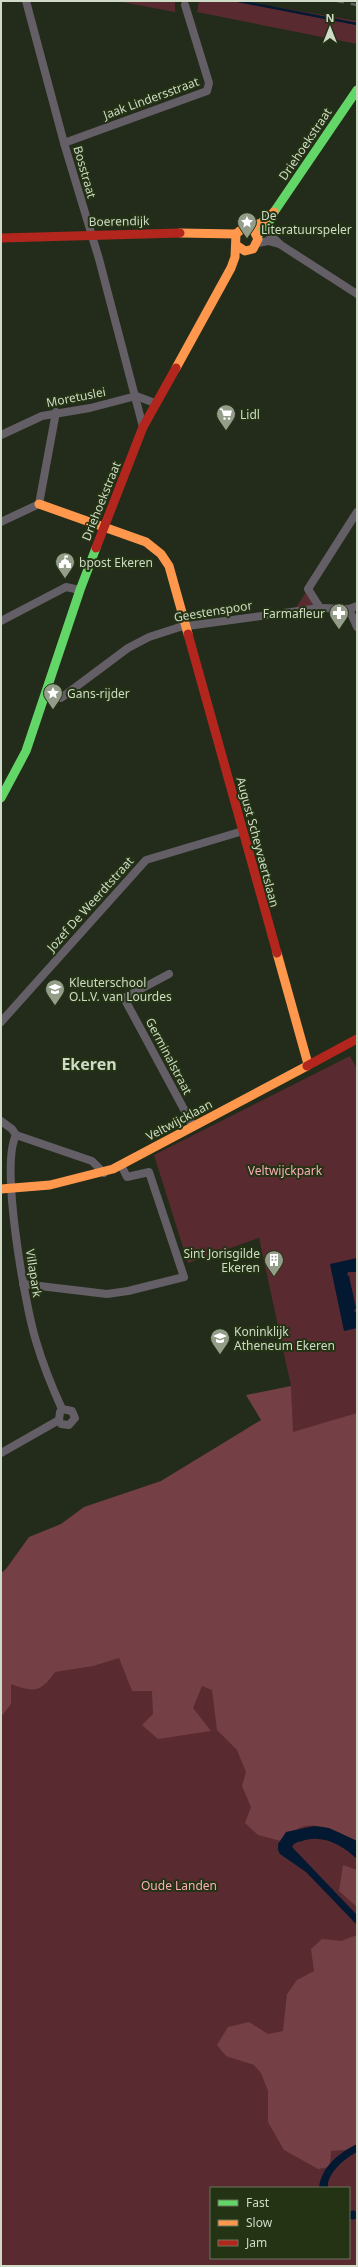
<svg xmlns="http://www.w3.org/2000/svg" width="358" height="2267" viewBox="0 0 358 2267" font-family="'Noto Sans',sans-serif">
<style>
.green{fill:#592a30;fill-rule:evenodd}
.forest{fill:#744045}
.water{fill:#031932}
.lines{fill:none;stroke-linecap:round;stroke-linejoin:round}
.stream{stroke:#031932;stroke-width:2.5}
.street{stroke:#645e67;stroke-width:8}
.fast{stroke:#63d668;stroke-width:9}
.slow{stroke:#ff974d;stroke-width:9}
.jam{stroke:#b3261e;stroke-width:9}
.rail{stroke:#5f5f5d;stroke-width:2.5;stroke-dasharray:7 7;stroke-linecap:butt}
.labels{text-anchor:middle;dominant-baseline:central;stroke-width:4;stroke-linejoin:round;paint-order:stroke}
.street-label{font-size:12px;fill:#cfdac7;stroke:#233313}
.poi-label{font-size:12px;fill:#cfdac7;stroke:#233313;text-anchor:start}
.park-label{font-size:12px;fill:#faadb6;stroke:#233313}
.district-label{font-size:16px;font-weight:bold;fill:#cfdac7;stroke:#233313}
</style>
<rect width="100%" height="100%" fill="#232c1a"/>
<!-- green -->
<g class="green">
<path d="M117,1h58v11z"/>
<path d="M199,1h42l116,20v23l-160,-32z"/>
<path d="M308,589l12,19 -27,4z"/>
<path d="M350,1056l7,13v1197h-356v-685l291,-164 -1,-31 -32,-148 -71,25 -34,-108zM211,2188h138v70h-138z"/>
</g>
<!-- forest -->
<g class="forest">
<path d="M291,1386l2,46 64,-19v428c-17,-8 -38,-21 -58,-13 -6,3 -12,9 -18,13l-23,-6 -13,-12 6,-16 -9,-21 4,-14 -9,-22 -20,-20 -5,-40 -10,-4 -9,22 18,23 -53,8 -16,-14 11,-11 -1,-23h-20l-13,-33 -26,8 -38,6c-14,20 -21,21 -44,12v20l-10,13v-144l5,-4 23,-32 32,-13 23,-17 77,-26 100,-61 -15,-25z"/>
<path d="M343,1865l14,5v37l-18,-16z"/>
<path d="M357,1935v214l-26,2 -1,16 -12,2 -34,-19 -16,-28v-31l-7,-18 -7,-8 -28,-9 -9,-11 11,-18 21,-5 19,12 15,-3 4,-37 10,-14 17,-9 -3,-22 11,-10 19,2z"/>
</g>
<!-- water -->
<g class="water">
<path d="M357,1258v14h-9l-1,3 2,1 7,32 -2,3 3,2v15l-13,3 -14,-67z"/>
<path d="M314,1826l15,2 28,13v18c-15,-14 -34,-25 -55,-18 -5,1 -8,2 -10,6l65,68v10l-51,-53 -26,-18 -2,-4v-6l8,-12z"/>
<path d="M357,2144v8c-12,6 -31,22 -29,36h-9c2,-21 20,-35 38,-44z"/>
<circle cx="353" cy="2215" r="4.5"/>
</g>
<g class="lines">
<!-- stream -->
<path class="stream" d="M238,1l119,23"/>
<!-- street -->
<g class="street">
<path d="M26,1l38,142 35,116 44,168"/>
<path d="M64,143l143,-52 2,-8 -24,-78"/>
<path d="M268,224l2,11 11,10 76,49"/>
<path d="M258,243l10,-2 11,3"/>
<path d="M136,396l19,7"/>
<path d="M1,435l41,-19 48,-8 46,-12"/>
<path d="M1,522l38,-18 17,-92"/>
<path d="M320,608l-12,-19 49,-77"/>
<path d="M349,609l8,18"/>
<path d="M1,621l65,-34 14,3"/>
<path d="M45,696l16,2 67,-50 21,-11 31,-10 140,-19 29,1 8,-3"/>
<path d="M169,974l-45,24 69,128"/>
<path d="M1,1022l145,-162 97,-29"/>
<path d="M1,1121l11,8 4,6 76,26 12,12"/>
<path d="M23,1284l84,10 21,-3 56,-14 -35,-105 -22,5 -6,-12"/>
<path d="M59,1420l2,4 8,1 6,-7 -3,-7 -10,-2"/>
<path d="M1,1453l58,-33 1,-8 2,-3c-10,-22 -19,-44 -26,-68 -11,-36 -36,-175 -20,-206"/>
</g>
<!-- fast -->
<g class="fast">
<path d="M258,235l10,-11 6,-12 83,-122"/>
<path d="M1,798l25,-47 54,-161 16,-42"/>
</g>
<!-- slow -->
<g class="slow">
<path d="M180,233l56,1"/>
<path d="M236,245l9,6 8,-2 5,-10 -4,-8"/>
<path d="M176,368l55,-100 4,-11 1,-23 6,-5 19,-6 13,-11"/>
<path d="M39,504l107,38 15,12 8,12 19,68"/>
<path d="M277,953l31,111"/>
<path d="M1,1189l49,-4 63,-16 194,-103"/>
</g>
<!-- jam -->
<g class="jam">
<path d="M1,238l179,-5"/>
<path d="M96,548l47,-121 33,-59"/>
<path d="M188,634l89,319"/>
<path d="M307,1066l50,-27"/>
</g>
<!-- rail -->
<path class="rail" d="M337,1l20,4"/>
</g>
<!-- icons -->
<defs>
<symbol id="sight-pin" viewBox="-11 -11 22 30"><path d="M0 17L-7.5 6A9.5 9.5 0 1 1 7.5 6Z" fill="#939d8a" stroke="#233313"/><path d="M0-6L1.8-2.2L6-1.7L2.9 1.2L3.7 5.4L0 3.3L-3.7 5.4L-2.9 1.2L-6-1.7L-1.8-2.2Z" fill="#fff"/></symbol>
<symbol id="supermarket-pin" viewBox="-11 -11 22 30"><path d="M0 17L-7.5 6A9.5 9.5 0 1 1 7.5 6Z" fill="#939d8a" stroke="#233313"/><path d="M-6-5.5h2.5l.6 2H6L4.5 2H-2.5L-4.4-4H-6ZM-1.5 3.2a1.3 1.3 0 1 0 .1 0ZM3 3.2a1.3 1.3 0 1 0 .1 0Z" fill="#fff"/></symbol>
<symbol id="civic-pin" viewBox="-11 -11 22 30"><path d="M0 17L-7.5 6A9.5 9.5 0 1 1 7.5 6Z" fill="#939d8a" stroke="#233313"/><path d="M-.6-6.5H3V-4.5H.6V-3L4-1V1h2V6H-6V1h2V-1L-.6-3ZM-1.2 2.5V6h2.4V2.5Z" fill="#fff"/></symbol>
<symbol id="pharmacy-pin" viewBox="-11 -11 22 30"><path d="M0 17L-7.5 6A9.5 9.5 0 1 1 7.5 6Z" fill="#939d8a" stroke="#233313"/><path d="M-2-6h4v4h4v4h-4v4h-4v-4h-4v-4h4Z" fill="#fff"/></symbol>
<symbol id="school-pin" viewBox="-11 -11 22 30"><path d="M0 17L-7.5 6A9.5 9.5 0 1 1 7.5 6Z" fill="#939d8a" stroke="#233313"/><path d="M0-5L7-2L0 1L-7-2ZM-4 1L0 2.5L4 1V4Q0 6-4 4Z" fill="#fff"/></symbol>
<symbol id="building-pin" viewBox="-11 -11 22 30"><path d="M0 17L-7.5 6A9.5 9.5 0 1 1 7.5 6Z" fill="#939d8a" stroke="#233313"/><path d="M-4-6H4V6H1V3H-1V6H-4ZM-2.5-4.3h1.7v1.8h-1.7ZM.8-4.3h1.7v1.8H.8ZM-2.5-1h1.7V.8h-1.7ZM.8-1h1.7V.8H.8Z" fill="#fff"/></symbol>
</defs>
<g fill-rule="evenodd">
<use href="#sight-pin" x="236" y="211" width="22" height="30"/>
<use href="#supermarket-pin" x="215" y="403" width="22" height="30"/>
<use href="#civic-pin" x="54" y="551" width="22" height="30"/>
<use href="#pharmacy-pin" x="328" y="602" width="22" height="30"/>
<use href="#sight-pin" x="42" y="682" width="22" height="30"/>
<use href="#school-pin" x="44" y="978" width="22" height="30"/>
<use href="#building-pin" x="263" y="1249" width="22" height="30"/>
<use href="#school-pin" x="209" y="1327" width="22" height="30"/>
</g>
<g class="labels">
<!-- street labels -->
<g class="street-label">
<text transform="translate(151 98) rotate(-20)">Jaak Lindersstraat</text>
<text transform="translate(305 144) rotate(-56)">Driehoekstraat</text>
<text transform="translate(85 172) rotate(74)">Bosstraat</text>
<text transform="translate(119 221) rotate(-1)">Boerendijk</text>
<text transform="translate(76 397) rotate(-11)">Moretuslei</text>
<text transform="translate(101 501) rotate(-68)">Driehoekstraat</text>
<text transform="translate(213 611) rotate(-9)">Geestenspoor</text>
<text transform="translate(258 842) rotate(75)">August Scheyvaertslaan</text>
<text transform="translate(90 904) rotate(-48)">Jozef De Weerdtstraat</text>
<text transform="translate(169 1056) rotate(62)">Germinalstraat</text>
<text transform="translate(179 1120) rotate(-28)">Veltwijcklaan</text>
<text transform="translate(34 1273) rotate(81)">Villapark</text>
</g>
<!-- poi labels -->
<g class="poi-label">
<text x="261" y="215">De<tspan x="261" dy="14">Literatuurspeler</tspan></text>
<text x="240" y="414">Lidl</text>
<text x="79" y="562">bpost Ekeren</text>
<text x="325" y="613" text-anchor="end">Farmafleur</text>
<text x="67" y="693">Gans-rijder</text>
<text x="69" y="982">Kleuterschool<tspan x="69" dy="14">O.L.V. van Lourdes</tspan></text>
<text x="260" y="1253" text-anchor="end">Sint Jorisgilde<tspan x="260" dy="14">Ekeren</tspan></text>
<text x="234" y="1331">Koninklijk<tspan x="234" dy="14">Atheneum Ekeren</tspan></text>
</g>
<!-- park labels -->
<g class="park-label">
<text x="285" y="1170">Veltwijckpark</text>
<text x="179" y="1885">Oude Landen</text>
</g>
<!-- district labels -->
<g class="district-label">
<text x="89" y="1064">Ekeren</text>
</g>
</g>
<!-- border -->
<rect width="358" height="2267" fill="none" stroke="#cfdac7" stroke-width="4"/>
<!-- legend -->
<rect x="210" y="2187" width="140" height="72" fill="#233313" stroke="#68765b"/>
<rect x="218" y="2200" width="20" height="6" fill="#63d668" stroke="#68765b"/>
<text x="246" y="2207" font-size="12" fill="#cfdac7">Fast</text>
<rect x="218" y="2220" width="20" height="6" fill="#ff974d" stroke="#68765b"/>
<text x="246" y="2227" font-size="12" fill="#cfdac7">Slow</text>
<rect x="218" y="2240" width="20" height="6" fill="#b3261e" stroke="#68765b"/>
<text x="246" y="2247" font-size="12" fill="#cfdac7">Jam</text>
<!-- north arrow -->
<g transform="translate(330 28)" stroke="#233313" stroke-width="3" paint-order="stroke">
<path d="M0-3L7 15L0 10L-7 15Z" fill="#cfdac7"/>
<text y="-6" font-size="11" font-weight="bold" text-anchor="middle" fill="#cfdac7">N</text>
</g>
</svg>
